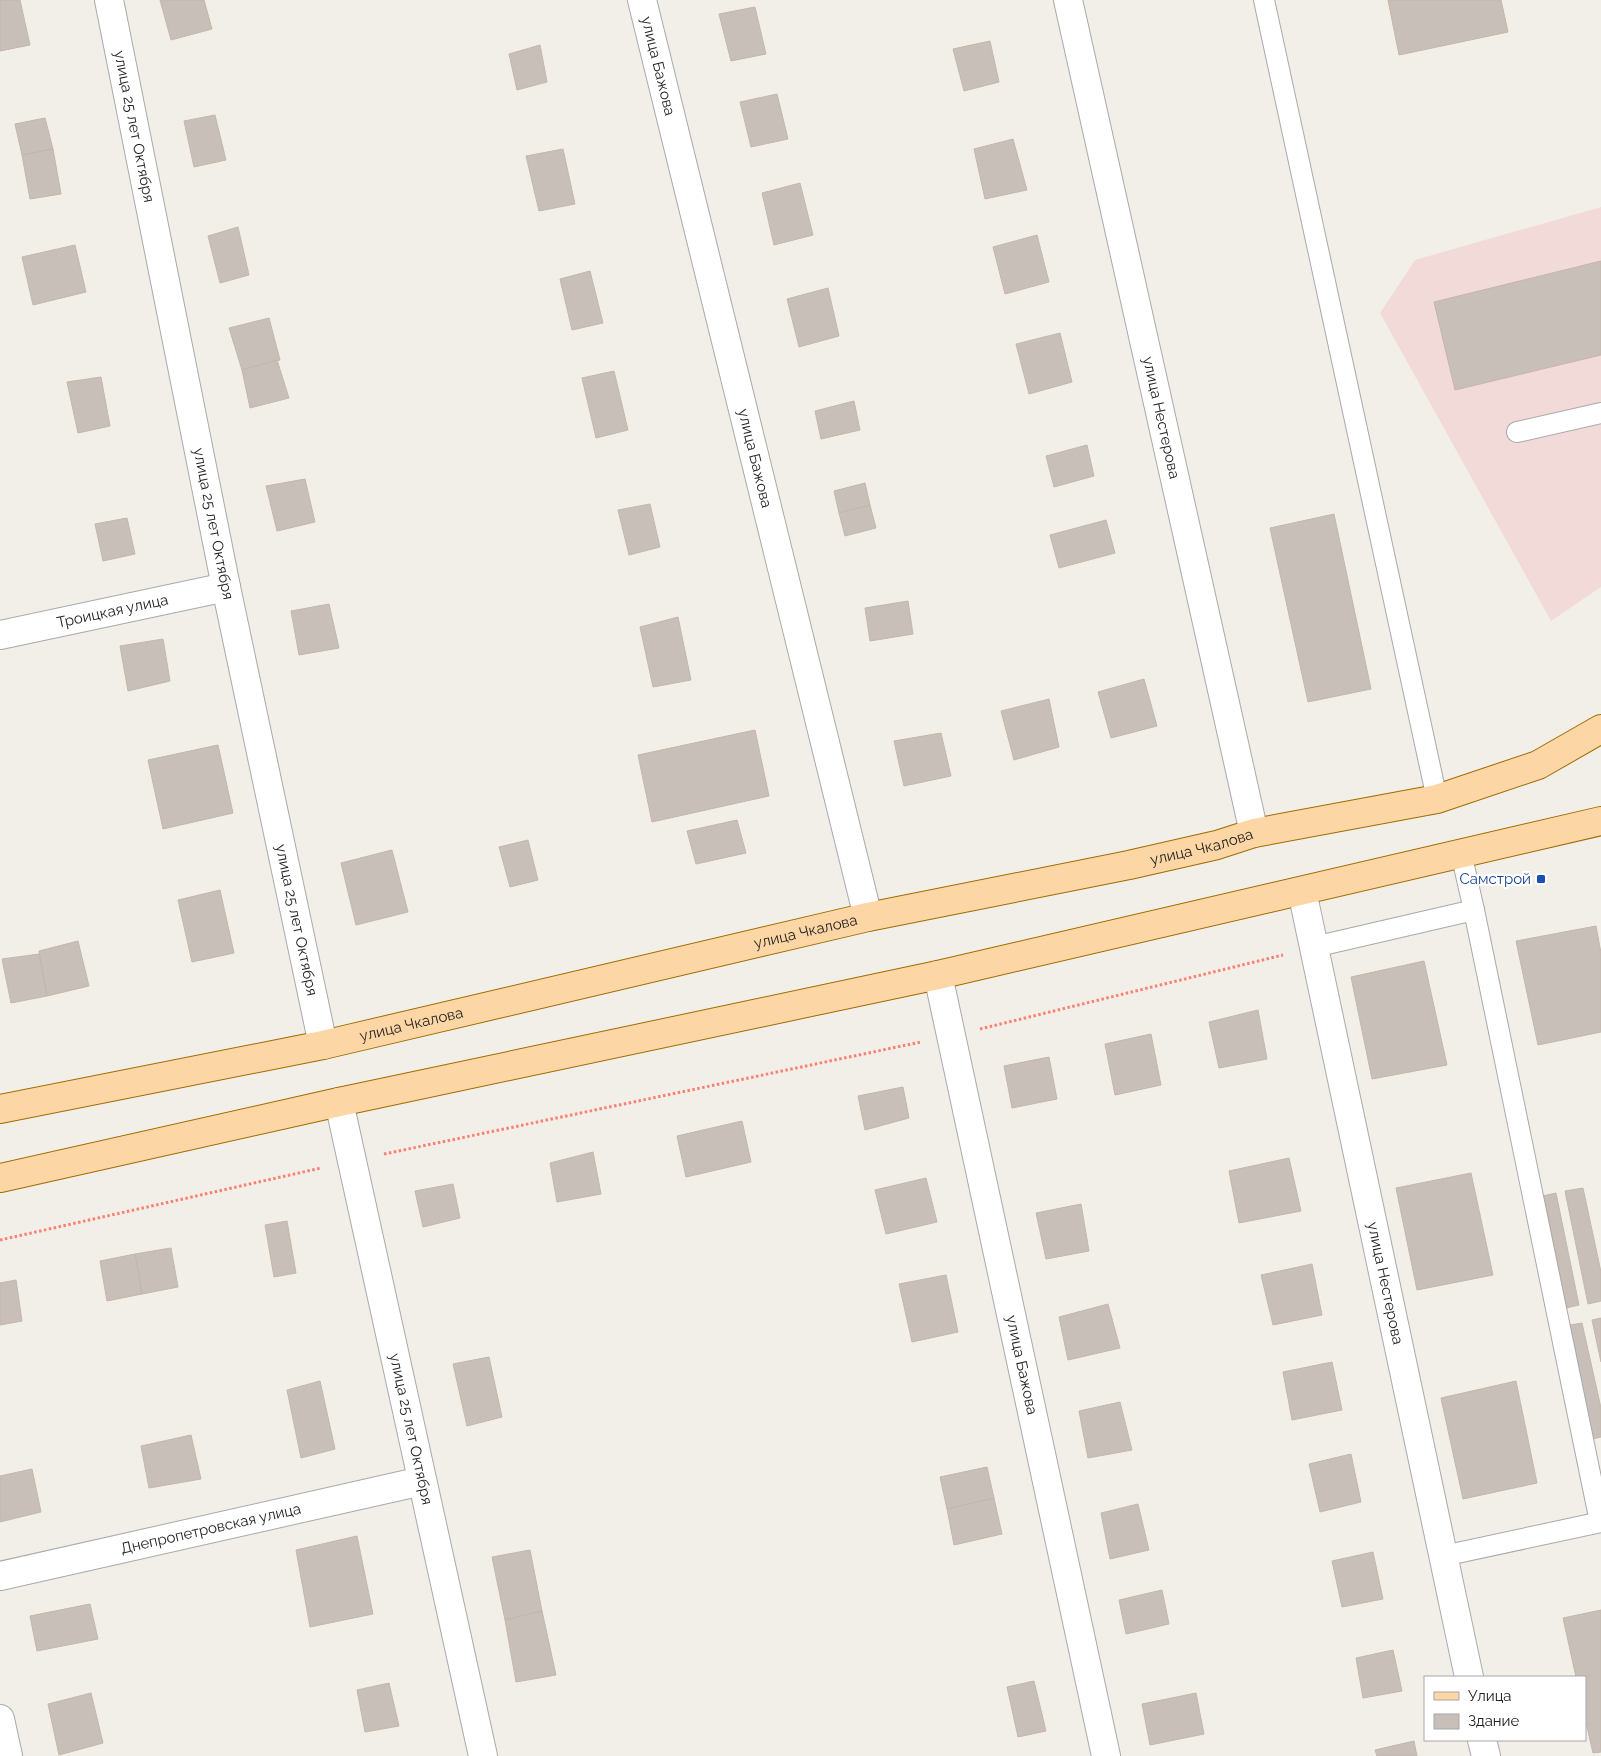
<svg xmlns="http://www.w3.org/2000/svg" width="1601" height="1756" viewBox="0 0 1601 1756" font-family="Raleway,sans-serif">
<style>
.commercial{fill:#f2dad9}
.building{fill:#c7bfb8;stroke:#c4b6ab}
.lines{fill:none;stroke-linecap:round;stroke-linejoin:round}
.lane-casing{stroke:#a9a9a9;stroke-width:22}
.street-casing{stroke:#a9a9a9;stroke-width:30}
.primary-casing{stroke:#a06b00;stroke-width:30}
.path{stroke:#fa8072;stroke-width:3;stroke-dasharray:2.5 2.5;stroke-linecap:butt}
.lane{stroke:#fff;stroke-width:20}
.street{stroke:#fff;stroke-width:28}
.primary{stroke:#fcd6a4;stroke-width:28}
.transit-dot{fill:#1a4fb4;stroke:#fff;stroke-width:2}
.labels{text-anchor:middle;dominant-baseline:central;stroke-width:4.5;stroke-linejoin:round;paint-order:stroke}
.street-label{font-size:15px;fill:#222;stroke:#fff}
.transit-label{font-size:15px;fill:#164399;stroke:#fff;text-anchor:end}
</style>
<rect width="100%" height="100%" fill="#f2efe9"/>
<!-- commercial -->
<path class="commercial" d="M1601,207v380l-50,34 -171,-308 35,-53z"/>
<!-- building -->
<g class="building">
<path d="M0,0h20l10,45 -30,6z"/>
<path d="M160,0h44l8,29 -41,11z"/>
<path d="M1388,0h113l7,32 -109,23z"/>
<path d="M755,7l11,47 -35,7 -12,-47z"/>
<path d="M990,41l9,41 -35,9 -11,-42z"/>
<path d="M540,45l7,37 -30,8 -8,-36z"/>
<path d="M777,94l11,45 -37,8 -11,-45z"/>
<path d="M215,115l11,45 -32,7 -10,-46z"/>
<path d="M45,118l8,31 -31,6 -7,-31z"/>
<path d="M1013,139l14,51 -42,9 -11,-50z"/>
<path d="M53,149l8,45 -31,5 -8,-44z"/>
<path d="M563,149l12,55 -36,7 -13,-55z"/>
<path d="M800,183l13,52 -39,10 -12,-52z"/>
<path d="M238,227l11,48 -29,8 -12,-47z"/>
<path d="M1037,235l12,47 -44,12 -12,-47z"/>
<path d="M75,245l11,47 -53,13 -11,-48z"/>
<path d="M1601,261v94l-146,35 -21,-88z"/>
<path d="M590,271l13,52 -31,7 -12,-51z"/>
<path d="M828,288l11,48 -40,11 -12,-48z"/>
<path d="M269,318l11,42 -38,10 -13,-42z"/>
<path d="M1060,333l12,49 -43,12 -13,-50z"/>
<path d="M277,360l12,38 -39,10 -8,-38z"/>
<path d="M614,371l14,59 -32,8 -14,-60z"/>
<path d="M101,377l9,49 -32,7 -11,-51z"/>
<path d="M854,401l6,29 -39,9 -6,-28z"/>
<path d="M1087,445l7,31 -40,11 -8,-31z"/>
<path d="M305,479l10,43 -38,9 -11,-45z"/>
<path d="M865,483l5,22 -31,8 -5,-22z"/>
<path d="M650,504l10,43 -31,8 -11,-45z"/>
<path d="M870,505l6,23 -31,8 -6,-23z"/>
<path d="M1334,514l37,175 -63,13 -38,-174z"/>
<path d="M127,518l8,36 -32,7 -8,-37z"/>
<path d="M1106,520l9,33 -56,15 -9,-33z"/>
<path d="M908,601l5,33 -43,7 -5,-33z"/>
<path d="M329,604l10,44 -40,7 -8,-44z"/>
<path d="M678,617l13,63 -38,7 -13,-60z"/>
<path d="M163,639l7,42 -42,10 -8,-45z"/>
<path d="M1144,679l13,47 -46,12 -13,-46z"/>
<path d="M1049,699l10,48 -45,13 -13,-49z"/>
<path d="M755,730l14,66 -117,26 -14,-67z"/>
<path d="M941,733l10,43 -47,10 -10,-45z"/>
<path d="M218,745l15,68 -70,16 -15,-69z"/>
<path d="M737,820l9,33 -50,11 -9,-33z"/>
<path d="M528,840l10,40 -28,7 -11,-40z"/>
<path d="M392,850l16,62 -52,13 -15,-62z"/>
<path d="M220,890l14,63 -42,9 -14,-62z"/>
<path d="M1596,926l5,27v79l-63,13 -22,-104z"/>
<path d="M78,941l11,45 -42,10 -8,-45z"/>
<path d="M39,954l8,42 -36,7 -9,-44z"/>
<path d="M1424,961l23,104 -75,14 -21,-102z"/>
<path d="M1258,1010l9,49 -48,9 -10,-46z"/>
<path d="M1151,1034l10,51 -46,10 -10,-51z"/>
<path d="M1049,1057l8,42 -45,9 -8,-42z"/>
<path d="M903,1087l6,31 -44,12 -7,-34z"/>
<path d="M742,1121l9,41 -65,15 -9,-41z"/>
<path d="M593,1152l8,42 -44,8 -7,-39z"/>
<path d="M1289,1158l12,53 -62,12 -10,-52z"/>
<path d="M1471,1173l22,102 -76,15 -21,-102z"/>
<path d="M926,1178l11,44 -51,12 -11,-44z"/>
<path d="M453,1184l7,34 -37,9 -8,-36z"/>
<path d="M1583,1188l18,84v29l-13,3 -23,-113z"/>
<path d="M1556,1193l23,112 -17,4 -24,-112z"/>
<path d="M1081,1204l8,47 -43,8 -10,-46z"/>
<path d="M287,1221l9,52 -22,4 -9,-52z"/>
<path d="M171,1248l7,39 -36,7 -7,-40z"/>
<path d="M135,1254l7,40 -35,7 -7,-40z"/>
<path d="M1312,1264l10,51 -49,10 -12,-50z"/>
<path d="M946,1275l12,57 -46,10 -13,-58z"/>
<path d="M16,1280l6,41 -22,4v-42z"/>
<path d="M1108,1304l12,44 -52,12 -9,-43z"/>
<path d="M1601,1318v44l-9,-42z"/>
<path d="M1582,1323l19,85v29l-13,3 -24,-114z"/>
<path d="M489,1357l13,60 -35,9 -14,-62z"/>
<path d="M1332,1362l10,48 -50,10 -9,-48z"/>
<path d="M320,1381l15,68 -34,9 -14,-68z"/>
<path d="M1516,1381l21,102 -74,16 -22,-101z"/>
<path d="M1120,1402l12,48 -44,8 -9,-47z"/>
<path d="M191,1435l10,44 -52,9 -8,-42z"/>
<path d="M1351,1454l10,48 -41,10 -11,-48z"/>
<path d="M987,1467l7,31 -47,11 -7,-32z"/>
<path d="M32,1469l9,43 -41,10v-46z"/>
<path d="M994,1498l8,36 -48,11 -7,-36z"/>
<path d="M1138,1504l11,46 -39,9 -9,-46z"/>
<path d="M357,1536l16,78 -63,13 -14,-77z"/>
<path d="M530,1550l12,61 -37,9 -13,-63z"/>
<path d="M1373,1552l10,47 -41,8 -10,-46z"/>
<path d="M1162,1590l7,34 -43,10 -7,-34z"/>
<path d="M90,1604l8,35 -61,12 -7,-35z"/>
<path d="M1601,1610v142l-8,1 -8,-35v-41h-9l-13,-59z"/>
<path d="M542,1611l14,64 -40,7 -11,-62z"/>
<path d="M1393,1650l9,41 -39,7 -7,-40z"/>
<path d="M1034,1681l12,50 -28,6 -11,-50z"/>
<path d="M389,1683l10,43 -34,6 -8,-42z"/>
<path d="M91,1693l12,50 -44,12 -11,-51z"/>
<path d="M1196,1693l8,41 -54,11 -8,-41z"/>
<path d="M1414,1741l3,15h-40l-2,-6z"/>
</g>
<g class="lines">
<defs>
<g id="lane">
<path d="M1264,0l173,799"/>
<path d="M1517,432l84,-19"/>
<path d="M1461,853l13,57"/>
<path d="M1314,947l160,-37 126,612"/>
<path d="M1443,1556l158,-34"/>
</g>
<g id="street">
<path id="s1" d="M109,0l117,587 97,458"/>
<path id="s2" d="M642,0l226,917"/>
<path id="s3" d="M1068,0l186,833"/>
<path id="s4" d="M0,635l226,-48"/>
<path id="s5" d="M1302,891l167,786"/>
<path id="s6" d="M938,975l168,781"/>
<path id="s7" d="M339,1102l144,654"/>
<path id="s8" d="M0,1576l422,-95"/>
<path d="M0,1719l8,37"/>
<path d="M1482,1740l4,16"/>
</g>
<g id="primary">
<path id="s9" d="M0,1109l323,-64 545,-128 261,-52 88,-20 37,-12 183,-34 101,-34 63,-36"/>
<path d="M0,1178l339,-76 599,-127 663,-154"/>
</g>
</defs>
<!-- lane casing -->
<use href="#lane" class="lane-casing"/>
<!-- street casing -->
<use href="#street" class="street-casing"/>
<!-- primary casing -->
<use href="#primary" class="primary-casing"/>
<!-- path -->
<g class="path">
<path d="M980,1029l303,-74"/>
<path d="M384,1154l537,-112"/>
<path d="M0,1240l321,-72"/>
</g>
<!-- lane -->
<use href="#lane" class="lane"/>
<!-- street -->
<use href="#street" class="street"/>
<!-- primary -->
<use href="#primary" class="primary"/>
</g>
<!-- markers -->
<rect class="transit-dot" x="1536" y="874" width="10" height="10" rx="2.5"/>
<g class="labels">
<!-- street labels -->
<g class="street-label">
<text stroke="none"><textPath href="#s2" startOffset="68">улица Бажова</textPath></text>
<text stroke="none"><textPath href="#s1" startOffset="129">улица 25 лет Октября</textPath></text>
<text stroke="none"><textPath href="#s3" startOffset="428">улица Нестерова</textPath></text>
<text stroke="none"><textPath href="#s2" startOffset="472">улица Бажова</textPath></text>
<text stroke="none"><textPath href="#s1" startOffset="534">улица 25 лет Октября</textPath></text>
<text stroke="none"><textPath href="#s4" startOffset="115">Троицкая улица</textPath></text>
<text stroke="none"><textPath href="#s9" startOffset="1230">улица Чкалова</textPath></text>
<text stroke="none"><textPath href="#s1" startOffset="939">улица 25 лет Октября</textPath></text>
<text stroke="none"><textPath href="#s9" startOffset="825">улица Чкалова</textPath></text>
<text stroke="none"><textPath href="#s9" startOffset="420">улица Чкалова</textPath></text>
<text stroke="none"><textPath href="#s5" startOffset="401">улица Нестерова</textPath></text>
<text stroke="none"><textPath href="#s6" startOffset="399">улица Бажова</textPath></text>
<text stroke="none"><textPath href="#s7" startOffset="335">улица 25 лет Октября</textPath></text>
<text stroke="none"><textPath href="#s8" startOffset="216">Днепропетровская улица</textPath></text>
</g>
<!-- transit labels -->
<g class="transit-label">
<text x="1531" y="879">Самстрой</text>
</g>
</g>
<!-- legend -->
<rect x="1424" y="1676" width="162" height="65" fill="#ffffff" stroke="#a7a7a7"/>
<rect x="1434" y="1692" width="25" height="8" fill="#fcd6a4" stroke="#a7a7a7"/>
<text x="1468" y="1701" font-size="15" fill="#222222">Улица</text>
<rect x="1434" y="1714" width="25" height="15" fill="#c7bfb8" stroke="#a7a7a7"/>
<text x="1468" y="1726" font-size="15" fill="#222222">Здание</text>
</svg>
